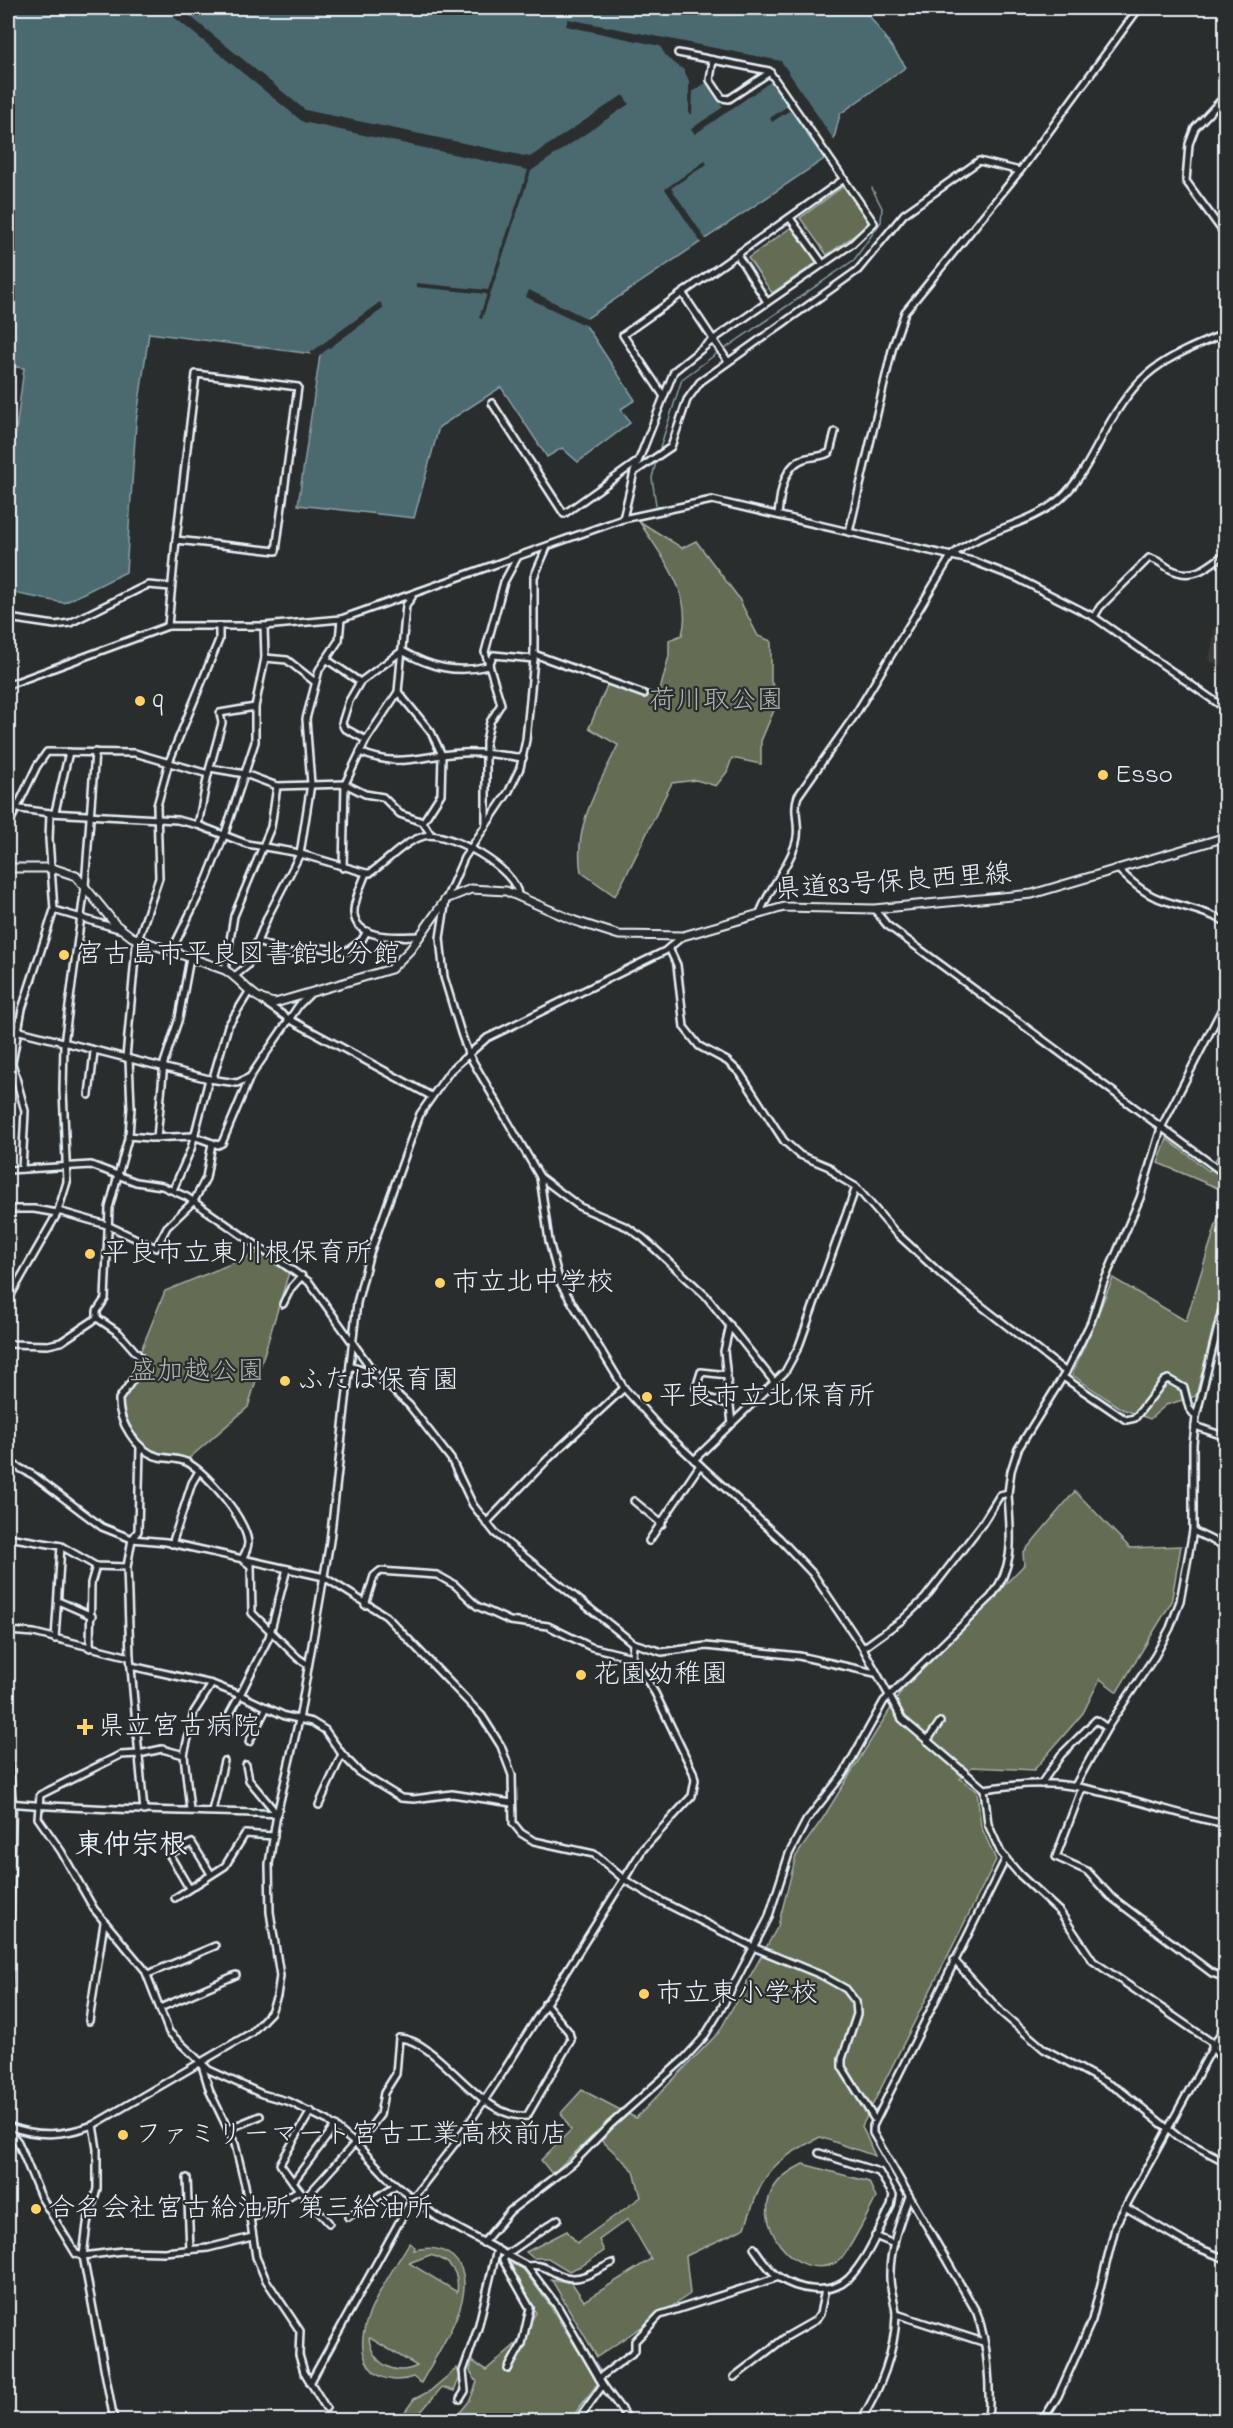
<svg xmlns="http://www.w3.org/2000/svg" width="1233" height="2428" viewBox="0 0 1233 2428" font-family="'Indie Flower','Klee One',sans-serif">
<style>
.built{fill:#3d3a38}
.green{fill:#636d53;stroke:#a6afa6;stroke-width:1.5;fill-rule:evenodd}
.water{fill:#4c6a70;stroke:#8aa0a6;stroke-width:1.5}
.pier{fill:#2a2d2e}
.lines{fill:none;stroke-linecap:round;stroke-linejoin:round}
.stream{stroke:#8aa0a6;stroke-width:1.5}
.minor-casing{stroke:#e8f1f8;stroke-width:10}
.major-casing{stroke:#e8f1f8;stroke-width:11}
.minor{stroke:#2a2d2e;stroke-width:5}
.major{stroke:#2a2d2e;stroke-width:7}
.poi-dot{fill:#ffd166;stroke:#2a2d2e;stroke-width:2}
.labels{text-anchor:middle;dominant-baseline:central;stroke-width:4.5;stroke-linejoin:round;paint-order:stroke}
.poi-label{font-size:27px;fill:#e8f1f8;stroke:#2a2d2e;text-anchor:start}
.park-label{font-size:27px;fill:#acb6ae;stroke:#2a2d2e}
.street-label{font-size:27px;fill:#e8f1f8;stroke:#2a2d2e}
.neighbourhood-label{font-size:28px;font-weight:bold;fill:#e8f1f8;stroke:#2a2d2e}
</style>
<rect width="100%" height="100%" fill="#2a2d2e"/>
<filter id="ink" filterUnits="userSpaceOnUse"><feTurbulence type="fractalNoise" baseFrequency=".0167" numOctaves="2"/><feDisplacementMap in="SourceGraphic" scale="12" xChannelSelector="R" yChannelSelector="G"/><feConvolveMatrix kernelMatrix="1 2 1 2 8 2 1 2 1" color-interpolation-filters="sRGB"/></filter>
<g filter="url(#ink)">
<!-- built -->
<path class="built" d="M1225,624l1,45h-1l-16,-9 6,-32 8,4z"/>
<!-- green -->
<g class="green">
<path d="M844,186l27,37 -44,32 -27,-37z"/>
<path d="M793,226l26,35 -47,32 -24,-35z"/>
<path d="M639,521l43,27 14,-7 42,56 20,39 13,5v41l9,14 -19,45v23l-29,-6 -5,14 -11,14 -20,-6 -24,3c-20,37 -36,76 -57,113l-34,-24c-8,-46 18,-87 37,-127l-29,-17 20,-47 50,13 10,-38v-16l13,-5c12,-42 -22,-80 -43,-114z"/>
<path d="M1167,1139l42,32 16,-28v48l-67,-28z"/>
<path d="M1225,1196v84l-29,116 -30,9 -16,14 -28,-10 -50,-34 41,-97 73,43z"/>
<path d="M262,1251l28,18 -42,138 -62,54 -46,-14 -22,-40 47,-116z"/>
<path d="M1075,1491l55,57 51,-2 -10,57 -54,89 -17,-13 -17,34 -49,57 -62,-3 -12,12 17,12 4,35 15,34 -134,266 13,30 -55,-19c-52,27 -57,36 -75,91l-59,28 4,38 -93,63 -46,-78 21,4 12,18 67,-42 -23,-40 -29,21 5,11 -21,14 -14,6 -21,-13h-15l-7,-6 41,-21 10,12 64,-46 -7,-26 -39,-37 -43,40 -11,-14 30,-30 -10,-17 21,-23 54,28 83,-86 59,-106 18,-70 27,-38 79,-128 122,-125 -1,-12z"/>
<path d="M803,2164l66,18 7,16c-6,11 -29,58 -37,63 -43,26 -93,-42 -62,-78 7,-9 16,-14 26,-19z"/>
<path d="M409,2243l6,4 -1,3c14,-3 27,-3 39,7 33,30 -16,95 -32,126l-8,-6c-13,5 -28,4 -39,-5 -34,-33 17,-97 35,-129zM430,2255c19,4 30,17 27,37l-48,-29zM369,2338h1l47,28c-23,11 -45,-3 -48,-28z"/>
<path d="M510,2264l11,2 28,38 49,79 -28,37h-116l16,-20 7,-18 -7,-11 2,-10 14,9 31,-27 19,-30z"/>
<path d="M457,2368l3,9 -6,14 -12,-4 -28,33h-15l15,-21 16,-8z"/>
</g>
<!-- water -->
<path class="water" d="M8,8h856l42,59 -66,47 -10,41 -247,166 52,79 -14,9 9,14 -52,39 -16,-14 -15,9 -46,-70 -62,40 -25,91 -116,-13 22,-150 -171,-22 -13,90 -10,149 -62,31 -56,-11v-100l16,-124 -16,-2z"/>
<!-- pier -->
<g class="pier">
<path d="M163,8h17l125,102 225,47 93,-62 6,9 -98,67 -49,148 -3,-1 8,-24 -71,-7v-4l72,7 40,-120 -225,-48z"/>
<path d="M568,19l213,42 55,82 -2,8 -10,6 -32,-48 -20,13 -2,-4 19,-13 -16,-25 -78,54 -4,-5 32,-22 -17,-24 -13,8 -1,23h-3v-33l-5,-11 -17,-12 -7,-12 -94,-20z"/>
<path d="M705,161l2,3 -36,24 36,53 -5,3 -37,-55z"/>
<path d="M529,290l61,30 -3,2 2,5 -63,-30z"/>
<path d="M380,302l4,6 -67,49h-4l-3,-4z"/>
</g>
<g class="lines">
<!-- stream -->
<g class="stream">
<path d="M723,350l131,-90 27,-38 1,-14 -10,-20"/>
<path d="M658,454l24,-75 37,-27"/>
<path d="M656,505l-4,-27 5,-20"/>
</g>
<defs>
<g id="minor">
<path d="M713,60l-3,20 12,18 7,1 41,-27"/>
<path d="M1226,95l-31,33 -6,16 -3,37 40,55"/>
<path d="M790,218l33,46"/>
<path d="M738,256l29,46"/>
<path d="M683,294l44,66"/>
<path d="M196,374l102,13 -22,164 -100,-11z"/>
<path d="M663,395l-40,-60 221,-156"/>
<path d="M492,403l72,111 73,-52"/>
<path d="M634,472l37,-25 16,-47 13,-18 158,-112 46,-56 75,-53 41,10 119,-163"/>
<path d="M778,515c2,-20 5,-52 29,-57 8,-2 16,-1 23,-6l5,-20"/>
<path d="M623,519l11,-47 40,-101 40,-32 138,-95 22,-21 -105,-152 -91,-18"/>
<path d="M849,532l44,-186 12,-34 114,-140"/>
<path d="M547,547l-13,30v82l-8,81 -6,28 -11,23 -45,67 -18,41 -6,39 4,39 17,56 7,20 72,124 9,64 11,42 64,105 37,41 118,109 34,36 50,74 39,71 82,70 4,35 13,29 18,21 41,38 33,49 121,83"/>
<path d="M1094,617l6,-10 49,-49c8,1 14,7 21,11 23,12 38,-2 56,-16"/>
<path d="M8,618l47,7 15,-2 71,-35 7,-3 23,2"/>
<path d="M168,626l8,-86"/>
<path d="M402,651c28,16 54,23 86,15l6,-11 40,4"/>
<path d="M534,654l110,40"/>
<path d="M265,658l22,2 28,22"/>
<path d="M326,659l34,23"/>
<path d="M8,685l160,-59h96l77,-7 282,-100 89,-19 261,61 44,17 77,39 132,92"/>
<path d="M398,692l33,40 11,23 -1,39 -18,28"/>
<path d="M366,740l-22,-12 -2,-5 7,-22 11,-19 42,-31"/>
<path d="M360,752c38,17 62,3 102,1 21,-1 40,2 61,5"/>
<path d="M210,768l35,6 32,12 68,-2 20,10 18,3 17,17 23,8 8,13"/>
<path d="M8,805l12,4 30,4 127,7 21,5 49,19 47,8 72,21h4c18,-12 33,-31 54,-37 24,-6 93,33 94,59"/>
<path d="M55,812l14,-60"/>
<path d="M486,824v-83l4,-19 11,-18 -16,-52 19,-70 13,-24"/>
<path d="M198,825l10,-51 14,-51 -2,-10 35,-6"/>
<path d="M8,826l29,-60 10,-14 88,1 73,21"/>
<path d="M343,868l2,-84 21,-44 32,-48 8,-87 6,-8"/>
<path d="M1118,869c11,11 23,22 37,28 23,10 48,12 71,25"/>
<path d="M366,873c-4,11 -13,29 -12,41 3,28 47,22 65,22"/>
<path d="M874,909l13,16 339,250"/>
<path d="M54,910l65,19"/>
<path d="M760,913c9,-25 30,-48 36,-71 5,-15 -4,-31 2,-46l57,-81 96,-159c32,-28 76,-29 109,-57 19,-17 31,-41 43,-64 35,-65 57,-75 123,-102"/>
<path d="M258,942l31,12 24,-7 34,4 15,-11 5,-9"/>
<path d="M669,948l8,17 7,62 15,19 28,15 13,12 44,68 16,14 29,12 10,10 17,10 39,45 48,44 123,96"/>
<path d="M171,952l36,-73 17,-43 31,-94v-35l10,-49 -1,-32"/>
<path d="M225,970l9,-54 37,-89 6,-41"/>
<path d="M236,975l11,-9 21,-50 32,-62 11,-70 -5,-65 13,-49 20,-30 2,-21"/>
<path d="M264,1002l25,17 142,77"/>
<path d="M8,1028l201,51 28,4 13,-6"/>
<path d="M126,1058l10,-112 23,-68 -2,-72 12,-44 50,-122v-14"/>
<path d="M213,1078l15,-52 21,-34"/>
<path d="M89,1095l5,-43"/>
<path d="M128,1136l23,2 42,-2 25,9 4,-2 28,-66 49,-72 10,-10"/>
<path d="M157,1138l7,-75 15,-45 11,-60"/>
<path d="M22,1169l3,-58 -13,-48 10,-54 32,-99 -5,-71 1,-26"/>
<path d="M8,1170l83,-5 45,17 26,4 25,11 122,85 67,93 33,30 42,54 22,46 22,28 138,110 29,9 44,-6 93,10 76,17"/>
<path d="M540,1177l40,30 47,20 16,11 63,58 69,87"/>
<path d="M173,1190l18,-41 18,-70"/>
<path d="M8,1209h26l23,4"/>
<path d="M58,1211l49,14 49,23 11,-21 27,-26 12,-23 6,-35"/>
<path d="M8,1300l49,-86 10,-32 -4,-92 1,-46 21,-158 10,-134"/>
<path d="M283,1304l8,-16 11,-12"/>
<path d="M97,1318l22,15 22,25 -3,14 -19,27c-1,22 17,52 40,58 10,2 22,1 31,7 19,12 55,54 58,78 0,6 -3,12 -6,17l9,7 1,47 46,45 9,6"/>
<path d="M730,1325l-6,26 8,73"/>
<path d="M8,1344l40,1 13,-3 36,-24v-7l8,-12 4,-91 20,-73 2,-27 -2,-49"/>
<path d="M350,1366l26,9"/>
<path d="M727,1375l-26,-3 -5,16 13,10 21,7"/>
<path d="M1063,1377l63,43 9,-2 29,-37 4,-2 16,9 5,20 7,9"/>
<path d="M1195,1426l31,11"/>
<path d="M140,1447l-2,84 -6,8 -5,28 3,90 14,154"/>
<path d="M694,1460l91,-88 14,-26 57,-159"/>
<path d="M8,1462l25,13 69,52 30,12 34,3 158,35 62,39 96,100 19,30 11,29 1,48 8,10 13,8 60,13 31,26 34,20 94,47 68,28 25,14 10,13 1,12 -15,45v8l33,53"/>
<path d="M634,1501l28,23"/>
<path d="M486,1523l62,-64 76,-71"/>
<path d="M1193,1531l33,16"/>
<path d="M8,1537l53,9 35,20 31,1"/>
<path d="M649,1541l51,-76"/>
<path d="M172,1544l20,-61 7,-12"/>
<path d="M287,1569l-18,68 -29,58 45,21 27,6 13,8 17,24 18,19 41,25 13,1 38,-5 60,9"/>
<path d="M58,1601l34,15"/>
<path d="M365,1605l9,-29 6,-5 57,4 18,10 22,21 33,15 38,5 43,21 41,10"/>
<path d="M8,1631l26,2 96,24"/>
<path d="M55,1639l6,-93"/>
<path d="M90,1648l1,-65 5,-17"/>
<path d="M863,1648l39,-28 23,-22 57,-74 18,-29 8,-2 3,-22 7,-22 48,-77 25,-50 12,-38 37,-86 21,-70 65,-127"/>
<path d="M131,1666l81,18 28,11 -13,24v9"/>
<path d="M927,1741l13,-19"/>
<path d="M249,1742l18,-35"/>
<path d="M184,1755l-22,-6 -23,5 -19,1 -80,40 -2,23 23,33 33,58 51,61 24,62 40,38 53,24 28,8 38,19 29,24 34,36 46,36 90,49 31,41 45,78 26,35"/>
<path d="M246,1765l3,15 28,34"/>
<path d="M1041,1784l20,-29 35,-35 11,8"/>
<path d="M1075,1786l32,-58 48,-72 15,-28 10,-27 13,-70v-87l3,-27 30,-123"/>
<path d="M1082,1788l-26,69 31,14 23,25 102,77 14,5"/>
<path d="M984,1789c29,-4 58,-8 88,-3 52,8 102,29 154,38"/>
<path d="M8,1803c89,8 179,7 269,11"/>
<path d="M319,1805l23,-51"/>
<path d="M190,1810l-6,-55 10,-43 18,-28"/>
<path d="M212,1811l12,-50"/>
<path d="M189,1888l-20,-34 23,-11 19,31"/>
<path d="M175,1898l50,-32 20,-32 29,2"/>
<path d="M954,1960l48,53 42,36 77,42 57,46 48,25"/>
<path d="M148,1974l67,-28"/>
<path d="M160,2008l76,-33"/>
<path d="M89,2021l15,-98"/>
<path d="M1212,2046l14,20"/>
<path d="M202,2065l8,27 25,52 10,41 11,72 10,23 34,51 -1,24 5,17 22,36"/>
<path d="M311,2111l-31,53 19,26 30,33"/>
<path d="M93,2125l4,24v40l-10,35 -4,32 31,164"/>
<path d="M8,2126c30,11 54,10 85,-1l158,-92 20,-21 6,-16 3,-20 -10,-64 -1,-48 8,-50 22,-94 31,-179 27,-238 12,-47 51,-142 30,-43 37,-33 178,-87 18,-15"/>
<path d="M8,2129l10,13 23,55 35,57 7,2 39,-5 42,1 44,-4 44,-11"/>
<path d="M228,2129l32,-13"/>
<path d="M357,2145l23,-30 4,-22 12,-19 3,-36c41,2 80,82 128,78l44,-76 -2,-8 -24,-29"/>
<path d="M187,2178l3,72"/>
<path d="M293,2182l42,-56"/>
<path d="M307,2196l48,-53"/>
<path d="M1125,2207l61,36 40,16"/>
<path d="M250,2217l7,-1 42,-26"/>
<path d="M348,2217l48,-32"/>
<path d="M875,2236l19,8"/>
<path d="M483,2243l27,-32 63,-48 37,-38 74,-66 20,-22 17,-28 47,-90 21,-65 17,-33 38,-48 40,-72 107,-104c26,-34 19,-63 17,-104"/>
<path d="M754,2248c7,10 14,21 24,29 19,13 52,19 70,2 19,-19 31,-50 43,-73l2,-11 -14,-23 -60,-19"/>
<path d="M527,2266c24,-3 25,11 45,12 13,1 28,-10 40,-15"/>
<path d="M896,2314l87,28"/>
<path d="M508,2369l14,-25 8,-36 -27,-48 4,-6 51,-35"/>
<path d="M734,2377l52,-40 30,-17 4,-6 5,-25"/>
<path d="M599,2378l36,-27v-10l25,-26 119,-38"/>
<path d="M310,2383l102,-184 48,-62 45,-68 138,-220 49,-53 3,-16 -2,-8 -38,-79 -23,-36 1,-14"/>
<path d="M460,2399l5,-8 -2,-20 15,-43 19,-79"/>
<path d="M578,2420l25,-35"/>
<path d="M861,2420c19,-30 34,-68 35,-105 0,-12 -6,-24 -6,-37 -1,-27 9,-55 19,-81"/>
<path d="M988,2420c3,-32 0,-75 -11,-107l-104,-180v-7l133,-268"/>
<path d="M1043,2420l15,-24 34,-76 24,-96 110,-201"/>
</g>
<g id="major">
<path d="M8,868h44l24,8 39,48 17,13 93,33c19,11 26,30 50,33l116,-34 19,-19 36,-51 25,-10 35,2 69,30 44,14 64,1 101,-29 90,2 158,-15 194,-57"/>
<path d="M8,1759l4,45 -4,183"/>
<path d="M8,2144v16"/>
</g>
</defs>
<!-- minor casing -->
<use href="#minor" class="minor-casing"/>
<!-- major casing -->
<use href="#major" class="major-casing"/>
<!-- minor -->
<use href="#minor" class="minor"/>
<!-- major -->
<use href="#major" class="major"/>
</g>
</g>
<!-- markers -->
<g class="poi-dot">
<circle cx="140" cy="701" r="6"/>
<circle cx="1103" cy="775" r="6"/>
<circle cx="64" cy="955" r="6"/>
<circle cx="90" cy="1254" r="6"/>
<circle cx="440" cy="1283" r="6"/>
<circle cx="285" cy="1381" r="6"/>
<circle cx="647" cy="1397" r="6"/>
<circle cx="581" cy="1675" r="6"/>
<path d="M82 1718h6v6h6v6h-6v6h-6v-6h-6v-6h6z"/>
<circle cx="644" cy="1994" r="6"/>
<circle cx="123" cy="2135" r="6"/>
<circle cx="36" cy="2209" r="6"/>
</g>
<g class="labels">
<!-- poi labels -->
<g class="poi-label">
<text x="152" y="701">q</text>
<text x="1115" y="775">Esso</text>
<text x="76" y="955">宮古島市平良図書館北分館</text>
<text x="102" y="1254">平良市立東川根保育所</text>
<text x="452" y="1283">市立北中学校</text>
<text x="297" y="1381">ふたば保育園</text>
<text x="659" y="1397">平良市立北保育所</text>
<text x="593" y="1675">花園幼稚園</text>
<text x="98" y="1727">県立宮古病院</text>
<text x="656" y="1994">市立東小学校</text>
<text x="135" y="2135">ファミリーマート宮古工業高校前店</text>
<text x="48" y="2209">合名会社宮古給油所 第三給油所</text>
</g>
<!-- park labels -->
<g class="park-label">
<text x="716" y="701">荷川取公園</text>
<text x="197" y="1372">盛加越公園</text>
</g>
<!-- street labels -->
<g class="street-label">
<text transform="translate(893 883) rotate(-4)">県道83号保良西里線</text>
</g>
<!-- neighbourhood labels -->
<g class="neighbourhood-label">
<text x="131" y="1846">東仲宗根</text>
</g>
</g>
<!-- margin -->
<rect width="1233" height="2428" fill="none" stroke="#2a2d2e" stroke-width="30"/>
<rect x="15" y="15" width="1203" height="2398" fill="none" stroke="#e8f1f8" stroke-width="2" filter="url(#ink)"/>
</svg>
